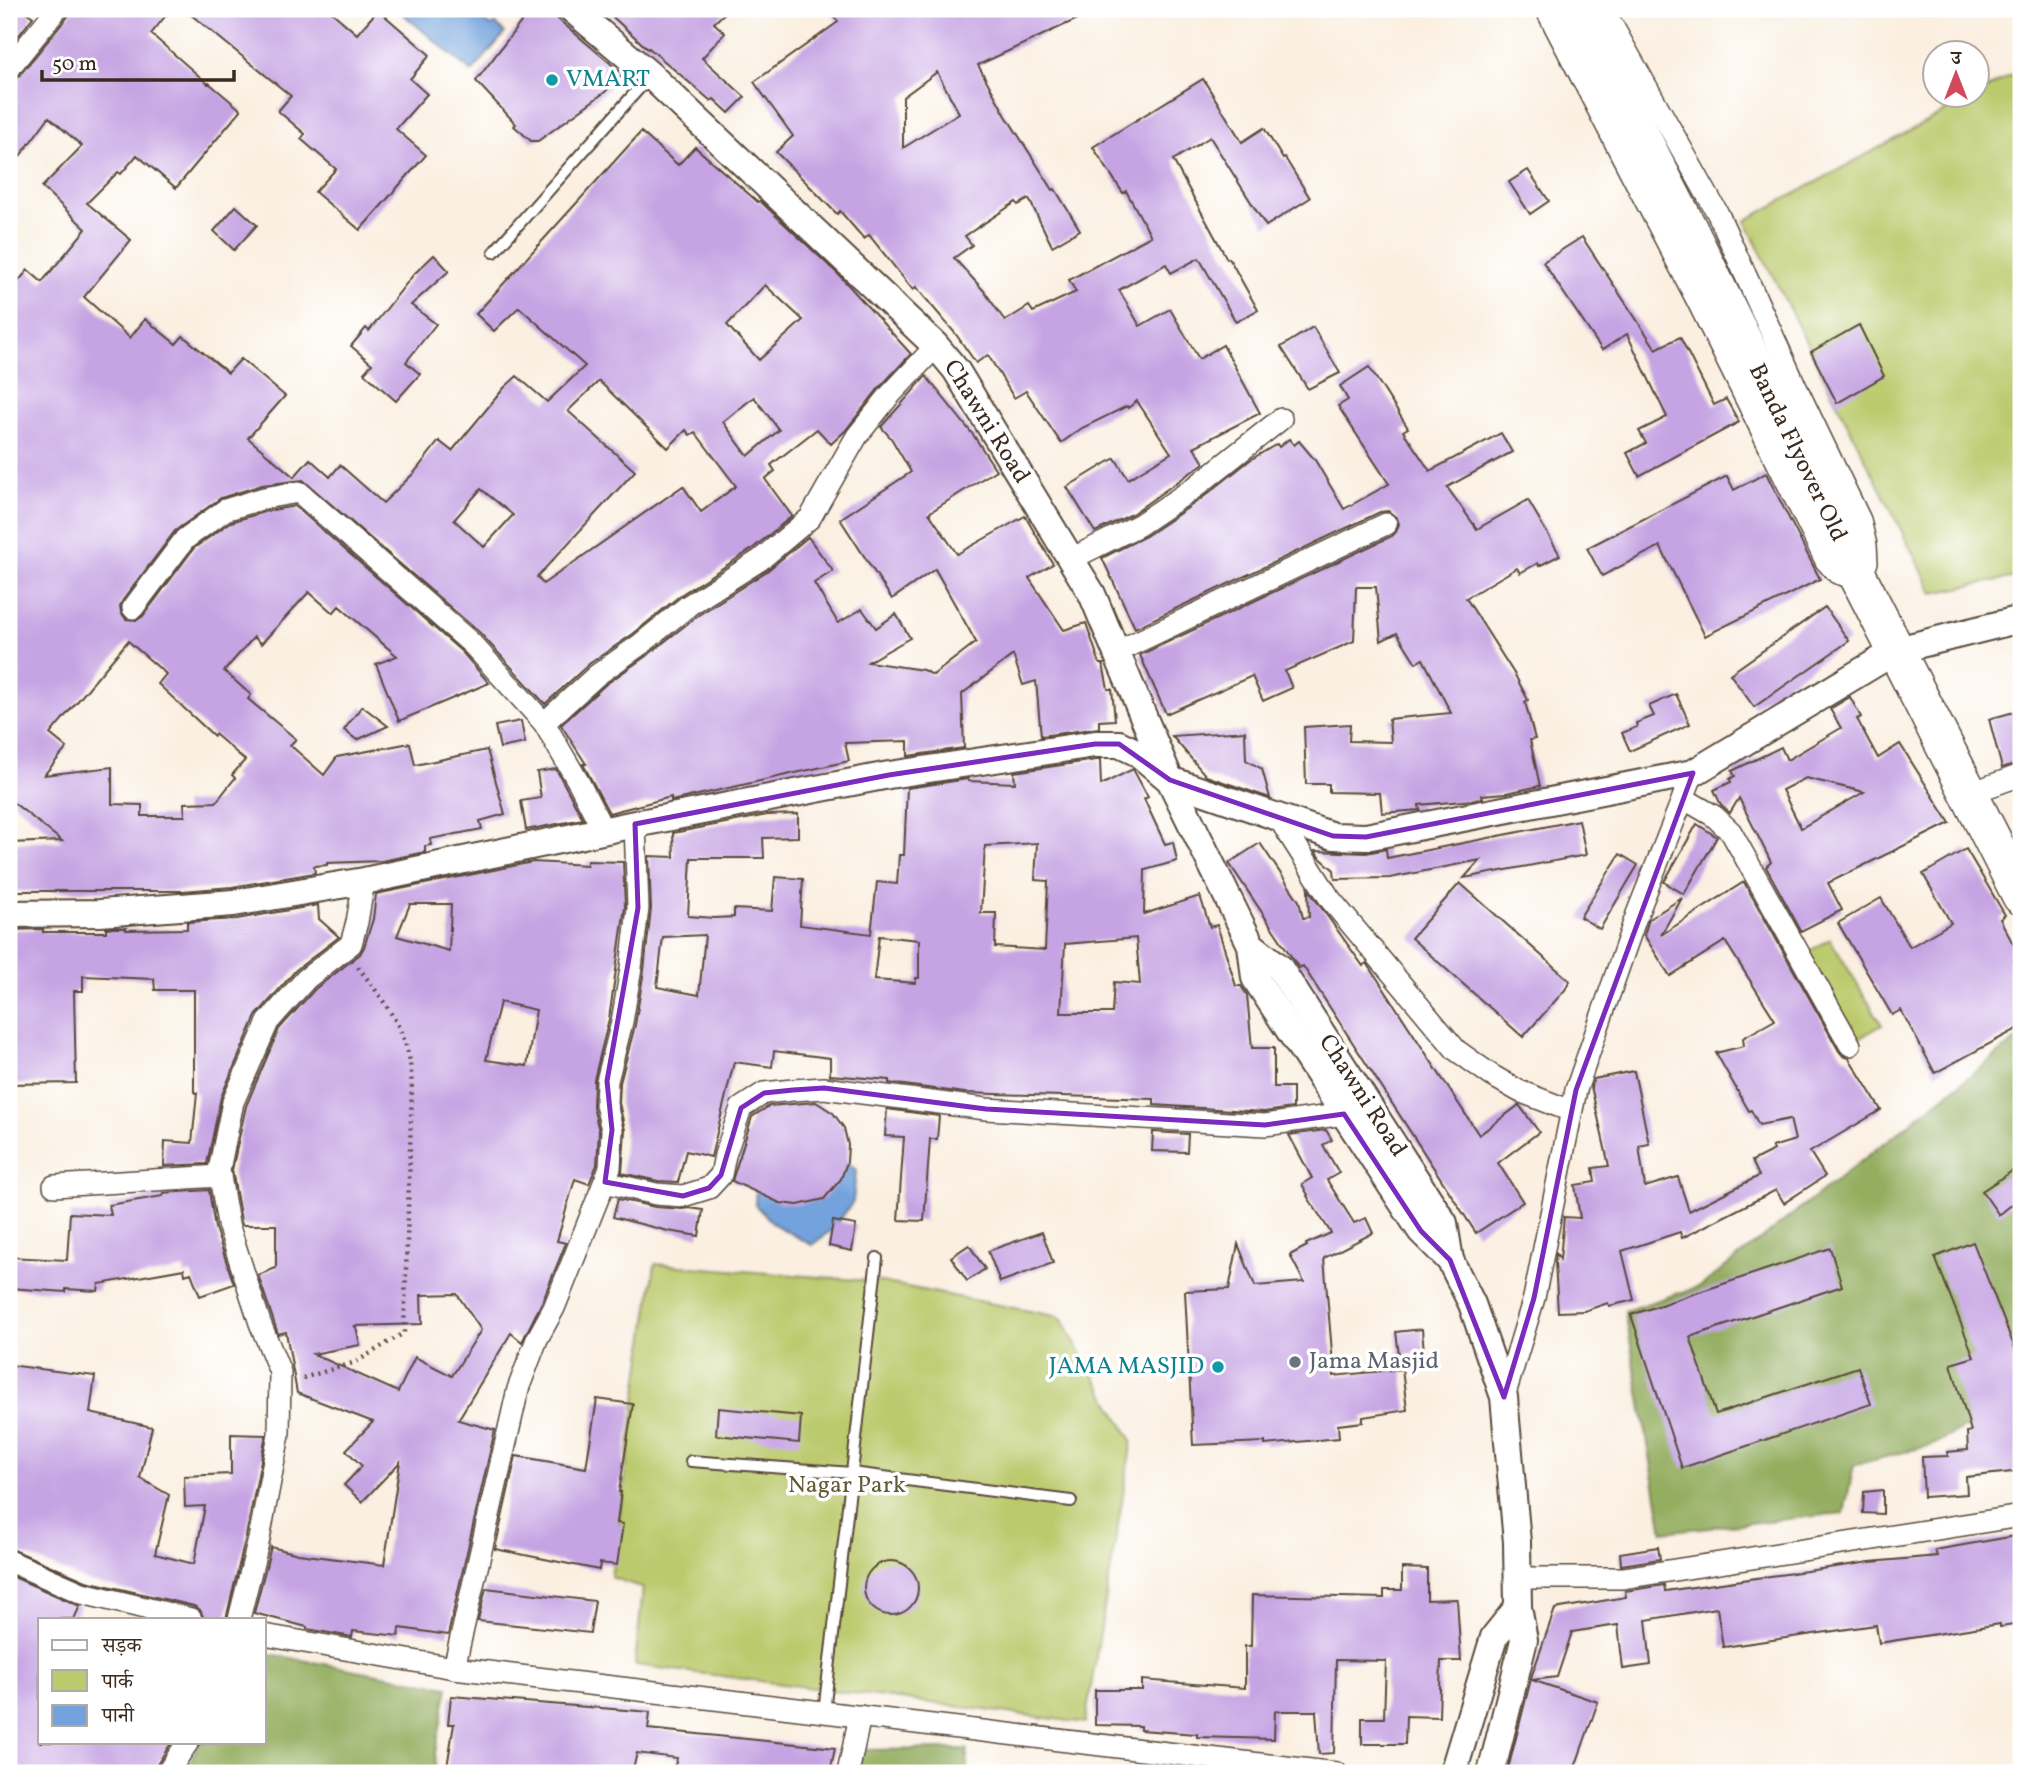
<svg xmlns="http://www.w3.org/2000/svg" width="2030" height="1782" viewBox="0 0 2030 1782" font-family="Vollkorn,'Noto Serif Devanagari',serif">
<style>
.green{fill:#bbca6d;stroke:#7b7a46;stroke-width:2}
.forest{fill:#94ae60;stroke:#686c3f;stroke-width:2}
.water{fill:#73a2dc;stroke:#57667d;stroke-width:2}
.building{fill:#c6a4e3;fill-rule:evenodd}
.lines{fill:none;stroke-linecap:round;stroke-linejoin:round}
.service-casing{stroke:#58483b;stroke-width:14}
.minor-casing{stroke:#58483b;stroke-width:24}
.tertiary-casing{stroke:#58483b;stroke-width:30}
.trunk-casing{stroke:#58483b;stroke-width:40}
.path{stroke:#58483b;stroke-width:4.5;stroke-dasharray:2 5;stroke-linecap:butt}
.service{stroke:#fff;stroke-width:10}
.minor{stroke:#fff;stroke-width:21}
.tertiary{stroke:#fff;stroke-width:26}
.trunk{stroke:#fff;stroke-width:37}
.marked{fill:none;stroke:#7b2cbf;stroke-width:5;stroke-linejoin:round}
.culture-dot{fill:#0f9aa8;stroke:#fff;stroke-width:2.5}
.worship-dot{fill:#6b7280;stroke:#fff;stroke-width:2.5}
.labels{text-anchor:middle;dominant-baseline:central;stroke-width:7;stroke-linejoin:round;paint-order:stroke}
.culture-label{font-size:24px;fill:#0d838f;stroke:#fff;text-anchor:start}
.street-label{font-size:24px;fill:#3b2a1e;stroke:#fff}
.worship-label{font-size:24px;fill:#5b616d;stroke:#fff;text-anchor:start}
.park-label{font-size:24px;fill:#615a36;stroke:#fff}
</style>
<rect width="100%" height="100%" fill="#fff"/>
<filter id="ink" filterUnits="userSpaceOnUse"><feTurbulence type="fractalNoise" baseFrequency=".0143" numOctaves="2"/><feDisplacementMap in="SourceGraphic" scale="14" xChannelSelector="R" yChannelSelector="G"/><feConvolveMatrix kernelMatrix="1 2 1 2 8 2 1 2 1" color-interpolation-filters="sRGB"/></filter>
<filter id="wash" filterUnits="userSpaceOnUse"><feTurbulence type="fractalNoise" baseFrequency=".00686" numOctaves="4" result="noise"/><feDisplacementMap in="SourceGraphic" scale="28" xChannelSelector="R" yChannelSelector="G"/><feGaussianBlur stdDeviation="1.57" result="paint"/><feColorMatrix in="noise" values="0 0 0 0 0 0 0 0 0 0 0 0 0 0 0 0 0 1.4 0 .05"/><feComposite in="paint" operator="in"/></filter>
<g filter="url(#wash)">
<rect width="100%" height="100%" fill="#faefe0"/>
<!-- green -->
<g class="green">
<path d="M2021,70v506l-88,17 -188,-372z"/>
<path d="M1830,939l52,86 -24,14 -52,-86z"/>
<path d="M655,1264l226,18 179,35 72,124 -47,282 -450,-58 8,-77 -32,-11z"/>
</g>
<!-- forest -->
<g class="forest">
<path d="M2020,1037l1,383 -59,9 -27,15 -81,21 -10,48 -181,19 -38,-221 76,-25z"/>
<path d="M264,1653l184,34 -13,66 1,20h-251l14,-31h65z"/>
<path d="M967,1749v24h-129l4,-23z"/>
</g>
<!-- water -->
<g class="water">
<path d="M397,9h73l21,17 4,-3 10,10 -33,39z"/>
<path d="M845,1161l11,9 -3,32 -19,26 -22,17 -37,-20 -20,-20 2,-37z"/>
</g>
<g id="blocks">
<!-- building -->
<g class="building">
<path d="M9,9h13l11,8 -24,31z"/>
<path d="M74,9h97l-20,25 57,50 1,-1 32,27 -65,78 -39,-33 -16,19 -3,-2 -31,31 44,37 -47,57 46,41 15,-19 31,25 7,-8 45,37 13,-14 44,37 -37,42 46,39 16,-18 20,18 10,-12 43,38 31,-30 25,-32 13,10 52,-63 13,-12 30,26 38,-36 -66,-59 -25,24 -18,-17 165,-182 37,33 17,-18 63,55 2,-1 79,74 72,79 -32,34 -34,43 -14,13 -14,-15 -46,36 4,6 -10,8 27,37 -40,33 -70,45 -49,40 -44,30 -44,40 -65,-71 -177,-153 -41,5 -41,13 -46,33 -52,69 -3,6 1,6 5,7 11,1 6,-4 51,-68 37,-26 36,-11 28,-5 167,146 27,31 -90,38 -23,-57 21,-8 -58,-50 -6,7 -24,-21 -48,52 -7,-7 -30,34 27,24 -3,4 48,40 -6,6 34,30 13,-18 73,-14 5,22 72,-15 18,64 -25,7 2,8 -52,10 1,6 -6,1v6l-43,9 -55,2v2l-13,1 1,7 -83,14 -49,4h-174v-48l53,-2 -53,-42v-507l19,-22 14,12 44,-53 -44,-42 40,-41 -33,-29 -40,54v-90l10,-5zM765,285l38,35 -44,40 -32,-35zM599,381l69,67 18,-18 4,5 5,-3 41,54 -35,26 -18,-26 -140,98 -6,-7 98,-106 -67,-60zM754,397l25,33 -31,26 -25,-34zM481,489l32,26 -29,32 -30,-27zM128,641l38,33 -8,10 56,52 1,-2 30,26 -13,15 3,3 -19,24 -32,1 1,13h-43v-11l-30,-1v-37l-68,8 23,-27 -17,-14z"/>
<path d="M184,9h144l29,25 21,-24 52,45 -20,24 17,15 -31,35 30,26 -66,75 -45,-38 21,-23 -35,-30 4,-5 -27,-23 13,-15z"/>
<path d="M531,9h15l77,65 -18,18 -67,49h-7l-17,-15 2,-2 -40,-43z"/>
<path d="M604,9h125l-15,14 11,10 -23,25 43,39 -16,16 -15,-14 -3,2 -62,-53 -1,1z"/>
<path d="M829,9h270l-121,56 28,51 47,74 2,-1 25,41 -28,16 -23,-47 -11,6 -2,-3 -51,34 7,9 -18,13 30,33 21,30 24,-15 4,6 43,-20 -7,-12 82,-44 -25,-45 -3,2 -30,-46 110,-68 39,63 22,-14 19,31 2,-1 25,40 -44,28 -56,-89 -37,23 54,99 2,-1 29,52 -22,12 -37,-64 -28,15 -5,-9 -47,26 21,36 30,-17 29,50 24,-14 37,68 -66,34 10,16 -72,51 -37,18 -28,-45 48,-29 13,21 43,-26 -34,-52 -9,7 -1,-2 -45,22 -21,15 -35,-52 -12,7 -26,-43 -12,8 -21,-30 -39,-46 -3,3 -44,-55 -5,4 -24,-28 -3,3 -61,-62 17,-16 -39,-54 84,-60zM937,72l22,41 -56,35v-51z"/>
<path d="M1528,170l21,31 -19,13 -21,-32z"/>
<path d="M236,206l21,19 -23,25 -20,-19z"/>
<path d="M1582,237l74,112 24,-12 34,68 12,-6 13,23 -100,54 -12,-23 19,-10 -7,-12 28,-14 -40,-83 -25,16 -59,-88z"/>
<path d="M434,255l15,16 -38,34 25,19 -30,38 14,12 -24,27 -32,-28 8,-9 -21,-18 15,-18 3,3 45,-57z"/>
<path d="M1859,325l25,51 -47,27 -26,-51z"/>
<path d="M1313,327l27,46 -32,16 -27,-42z"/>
<path d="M1369,367l39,61 -5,3 27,40 71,-38 11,19 -65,35 30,42 51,-29 32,55 -21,11 -1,-3 -18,10 -3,-5 -51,30 49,77 13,25 -3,2 10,37 -5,1 10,46 -34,7 -24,2 1,3 -9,2 -55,5 1,5 -38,3 -2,-20 -51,-1v-8h-23l-2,-57 46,-3 -1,17 42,1 -2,-23 62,-6 -28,-54 -7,4 -19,-30 -16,8 -5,-54h-20l-2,54 -69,30 7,17 -29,13 -11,-25 -86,38 -26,-59 252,-119 4,-4 3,-8 -2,-6 -9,-7 -8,1 -245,116 -33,-70 44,-22 55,-37 49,-39 27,-16 2,3 10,-8 5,6 5,-4 16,19 29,49 45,-25 -51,-78 10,-6 -8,-14z"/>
<path d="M926,376l48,60 22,34 -67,43 28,41 68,-38 28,48 -24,14 35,52 22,-7 14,41h3l5,25h4l3,31 -16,1v7l-58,8 -5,-55 -13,4 -10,-30 -51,39 2,54 -56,8v-15l-63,2 4,18 -178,40v-4l-62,16 -26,-49h3l-25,-39 44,-40 44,-31 48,-38 70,-45 41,-34 25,34 -19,12 24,40 24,-14 14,19 20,-14 14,24 -42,24 55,8 10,5 43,-33 -41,-73 -43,30 -52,-80 71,-47 -20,-34 -10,-11z"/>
<path d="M1766,473l54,106 -115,57 -45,-90 -58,30 -15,-28 140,-72 7,14z"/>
<path d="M1825,607l24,34 -95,66 -24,-33z"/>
<path d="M1676,694l14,30 -60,27 -8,-18 15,-6 -1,-4 18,-7 -5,-10z"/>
<path d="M1850,697l11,20 -4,2 21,39 22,-14 50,79 -122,60 14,27 -41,21 -35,-64 5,-5 -32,-64 -9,15 -9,-8 -7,-15 17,-8 -1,-3 5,-3 -3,-5 49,-24 6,13 54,-32 -11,-19zM1806,778l58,14 -63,36 -19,-38z"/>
<path d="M362,706l26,20 -31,14 -13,-10z"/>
<path d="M2021,710v52l-19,6 -13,-49z"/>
<path d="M521,721l4,22 -25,5 -5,-22z"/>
<path d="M1245,731l1,29 16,9 8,29 -64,-22 -34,-40z"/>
<path d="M1096,760h4l1,25 32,-16 15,28 -4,2 21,45 8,-2 4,19 -32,9 -1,44 56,-18 10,31 7,-2 19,61h5l6,9 5,53h22v39h19v21l-29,4 -110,-7v-6l-189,-6 -76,-10v-3l-59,-5v-17l-56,-7 -2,16 -38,-5 -23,95 -25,-6 -8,31 -20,-1 -36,-8 3,-43 -6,-27 1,-20 15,-58 9,-55 7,-61 -2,-53 25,1 -1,-24 94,-18 31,-1v23l-35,1 1,20h-73l-3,58 26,2 20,-1v-8l38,2 3,-34 28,2 -3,46 71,9 6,-52 20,2 2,-29h5l3,-67 61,-9v2l47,2 -1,-11zM1037,843l-2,37 13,1 -3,69 -50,-3 1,-34h-15l4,-67zM705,935l-6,60 -42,-8 6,-50zM879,936l40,4v38h-3v5l-42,-3zM1136,938l4,46 -26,-2 -2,31h-51l4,-69z"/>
<path d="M556,769l27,50 -57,11 -5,-29 20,-3 -4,-26z"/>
<path d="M1579,820l7,35 -122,23 16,-18 -90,18 -55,1 -1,-9 -15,-13 -4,-6 51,2 20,-4 1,9z"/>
<path d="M1697,824l20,13 -33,57 -20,-12z"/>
<path d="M1260,843l39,58 4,17 6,-1 -1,-28 55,77 4,-3 4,6 108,166 40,-30 20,27 -41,31 25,39 -47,31 -173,-267 -4,2 -70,-105z"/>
<path d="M1966,849l39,66 -5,4 20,38 -6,3 7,14v53l-86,46 -34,-63 -9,5 -54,-92 43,-25 29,49 41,-24 -28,-49z"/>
<path d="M1620,854l18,11 -38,64 -20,-12z"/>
<path d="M587,861l36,1 2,45 -16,112 -15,61 -1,27 6,24 -2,34 -8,19 -14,-5 -18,62 9,2 -24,59 -20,40 -11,-9 -53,87 37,10 -47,205 -48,-7 -1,8 -46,-5 -1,6 -45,-8v-2l-53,-14 17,-66 27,7 86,11 16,-103 -38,40 -18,-17 18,-19 -16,-16 27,-28 -76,-29 -11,-61 -8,2 -20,-59 18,-7v-43h-34l-1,-4 -9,-51 14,-64 33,-77 36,-40 45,-35 4,-7 9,-28 3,-25 157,-32 54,3zM410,904h41l-2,47 -52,-15zM500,1002l36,8 -9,56 -41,-6zM457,1294l24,36 -29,46 -37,-19 -17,35 -85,-38 47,-9 -4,-18 -2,-1 68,-2 -1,-29z"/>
<path d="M1744,882l95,169 4,5 6,2 32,52 -71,42 15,24 -41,27 -8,-13 -94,48 -2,-6 -58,19 12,49 -25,6 -1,-3 -24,8 -26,1 -3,-50 1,-9 4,6 4,-42 16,1 -5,-33 20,-3 -2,-14 16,-2 -18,-80 3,-7 40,-8 15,73 -10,2 6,41 33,-10 11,34 70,-35 -7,-15 22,-11 -2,-3 23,-7 -5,-21 -31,6 -8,-15 -2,1 -33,-58 28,-7 -1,-8 32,-18 -50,-79 -55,35 -26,-41 5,-16 33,-21 -21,37z"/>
<path d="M1460,883l110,98 -5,9 -42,47 -112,-99z"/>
<path d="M318,905l1,14 20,18 -43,33 -40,46 -35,81 -14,67 -43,2 1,-25 27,2 5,-50 -3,-1v-102h-39l-1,-11 -71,-3v15h-9l2,92 -67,1v-154l34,-1v3h63v-4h20v2l61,-1v-7l50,-3z"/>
<path d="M816,1102l17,11 11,15 4,17 -1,17 -6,17 -17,20 -26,6 -18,-2 -48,-22 20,-64 17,-11z"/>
<path d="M887,1109l52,7 -2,23h-7l-6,82 -26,-1 6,-83 -19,-1z"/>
<path d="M1326,1130l6,10 -9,5 16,28 -12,7 27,43 12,-5 7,15 -49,25 10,118 68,-7 5,41 -44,7v5l-25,3 1,13 -74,7v-3l-72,3 -8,-154 44,-2 9,-45 17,42 49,-4 -14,-27 17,-9 -1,-2 25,-11 -24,-37 1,-1 -6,-11 10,-6 -23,-43z"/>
<path d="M1153,1132l35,2 -1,18 -35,-1z"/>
<path d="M2021,1165v32l-22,18 -17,-24z"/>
<path d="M209,1190l6,38 19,56 -34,12 -9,-23 -6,2 -1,-6 -85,15 -1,7 -32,-2v3l-57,-4v-31l58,3 3,-47 41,2 -2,-10 54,-9v-3z"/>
<path d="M618,1199l37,8 27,2 7,-1 14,2 -4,26 -31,-5 -55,-14z"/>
<path d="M833,1221l23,4 -4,26 -23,-5z"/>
<path d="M1042,1232l11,31 -53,19 -12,-31z"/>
<path d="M1973,1242l48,122v107l-55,6 1,17 -43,3 -2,-40 26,-1 -1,-4 21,-2 -1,-18 4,-1 -20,-67 23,-7 -39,-100z"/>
<path d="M969,1245l16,24 -18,12 -16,-24z"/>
<path d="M1830,1248l12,38 -152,51 26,77 142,-47 13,37 -189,64 -51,-153z"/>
<path d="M1422,1329l2,23 -25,3 -3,-23z"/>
<path d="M9,1365l86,11 -5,37 62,14 -12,51 29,17 -14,59 39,10 11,-58 -20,1 -1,-31 47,-2v-40l35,1 -20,101 -20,83h-22l-4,-9 -6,-4 -108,-25 -77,-33v-123l2,-29h-2z"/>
<path d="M597,1399l36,5 -14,88h2l-4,31 6,1 -6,41 -17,-2 -1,7 -104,-21 21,-93 70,12z"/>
<path d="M718,1408l83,8 -2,27 -83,-8z"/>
<path d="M1883,1490v24l-20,-1 1,-21z"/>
<path d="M2021,1535v89l-21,3v-3l-121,19 -3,-18 -153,22 -6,-39 -71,12 5,45 -28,4 -5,-44 -46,7 -15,45 -25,3 66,22 -25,71h-66l25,-98 23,-66 71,-12 -1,-6 39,-6 1,6 205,-29 67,-6 -2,-6z"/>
<path d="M1658,1547l2,12 -39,6 -1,-12z"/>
<circle cx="891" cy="1588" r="27"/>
<path d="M1402,1568l25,1v31l30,-1 4,62h-20l-2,56 -33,-1 -1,28h-43v-26h22l2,-57 -50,-1 -2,93 -15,1 -3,-43h-41l-1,28 -77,-2v-3l-57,-4v-4l-45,-1v-35h47v-10l103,8v-42h6l1,-51 132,3v-8h18z"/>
<path d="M9,1575l71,31 -6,13h-34v123h132l-16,24 -2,7h-145z"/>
<path d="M486,1588l109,13 -5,32 -112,-12z"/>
<path d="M451,1696l199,16 -2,17 187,19 -5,25h-157l4,-15 -40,-5 -5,20h-186l8,-49h-6z"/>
</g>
</g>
</g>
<g filter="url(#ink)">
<use href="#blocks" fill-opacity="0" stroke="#58483b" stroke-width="2"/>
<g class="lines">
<defs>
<g id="service">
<path d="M494,252l156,-176"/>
<path d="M691,1461l161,12 219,28"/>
<path d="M824,1712l53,-454"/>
</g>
<g id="minor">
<path d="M1546,9l151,291 129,261 11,12 23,7 7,-18 -1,-17 -6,-25 -64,-133 -78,-173 -115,-205"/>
<path d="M9,68l48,-59"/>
<path d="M1071,559l68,-34 55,-37 87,-69"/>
<path d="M133,608l52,-69 40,-29 39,-12 35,-6 172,151 73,80 35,60 25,49"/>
<path d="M1116,652l270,-128"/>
<path d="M544,723l53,-48 44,-31 48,-39 71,-45 50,-42 47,-82 32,-40 47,-50"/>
<path d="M1968,794l53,-19"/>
<path d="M1683,798l31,18 17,16 119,213"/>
<path d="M1278,817l52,82 126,151 35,25 28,16 52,20"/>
<path d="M605,1182l51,12 27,2 26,-8 12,-13 4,-20 16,-47 23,-15 29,-3 31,-2 162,21 279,16 94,-13"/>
<path d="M54,1186l166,-10"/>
<path d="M1504,1397l30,-99 42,-208 61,-176 56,-141"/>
<path d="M9,1561l73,32 109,26"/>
<path d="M1518,1578h105l398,-62"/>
<path d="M239,1619l20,-80 20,-105 1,-62 -20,-49 -32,-99 -9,-54 14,-68 35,-80 38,-43 45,-35 6,-22 7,-41"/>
<path d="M264,1635l190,33 882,105"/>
<path d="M454,1668l64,-279 19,-50 17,-31 56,-140 2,-38 -6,-26 1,-23 15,-59 9,-54 7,-60 -3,-84"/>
<path d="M167,1773l21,-31"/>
<path d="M848,1773l12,-57"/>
</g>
<g id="tertiary">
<path d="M572,9l78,66 286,271 20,24 136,224 78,186 81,165 4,33 166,253 29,29"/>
<path d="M9,914l91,-1 134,-10 130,-22 271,-57 254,-49 206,-31h24l19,9 32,27 163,56 33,1 327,-64 204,-123 124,-31"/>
<path d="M1251,945l28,22 165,256 6,37 22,44 32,93 13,145 1,65 6,33 -33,133"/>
<path d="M1453,1773l41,-136 24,-30"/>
</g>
<path id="trunk" d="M1576,9l111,217 173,354 161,316"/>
</defs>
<!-- service casing -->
<use href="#service" class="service-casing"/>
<!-- minor casing -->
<use href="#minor" class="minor-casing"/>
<!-- tertiary casing -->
<use href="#tertiary" class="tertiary-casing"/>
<!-- trunk casing -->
<use href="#trunk" class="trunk-casing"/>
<!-- path -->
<path class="path" d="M303,1378l53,-16 48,-29 8,-245c-1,-13 -1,-27 -5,-39 -8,-30 -30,-57 -49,-82"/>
<!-- service -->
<use href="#service" class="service"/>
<!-- minor -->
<use href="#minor" class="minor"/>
<!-- tertiary -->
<use href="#tertiary" class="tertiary"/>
<!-- trunk -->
<use href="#trunk" class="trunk"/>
</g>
</g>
<!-- marked area -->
<path class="marked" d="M1095,744h24l51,36 163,56 33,1 327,-64 -117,317 -42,208 -30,99 -54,-137 -29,-29 -77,-117 -79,11 -279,-16 -162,-21 -31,2 -29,3 -23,15 -20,67 -12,13 -26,8 -78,-14 7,-52 -5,-49 31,-173 -3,-84 254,-49z"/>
<!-- markers -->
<g class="culture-dot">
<circle cx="552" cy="80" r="7"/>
<circle cx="1218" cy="1367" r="7"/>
</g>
<circle class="worship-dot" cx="1295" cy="1362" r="7"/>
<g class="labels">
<!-- culture labels -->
<g class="culture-label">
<text x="566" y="80">VMART</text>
<text x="1204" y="1367" text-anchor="end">JAMA MASJID</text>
</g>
<!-- street labels -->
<g class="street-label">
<text transform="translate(986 422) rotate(58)">Chawni Road</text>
<text transform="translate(1797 453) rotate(64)">Banda Flyover Old</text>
<text transform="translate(1362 1096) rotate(57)">Chawni Road</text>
</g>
<!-- worship labels -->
<g class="worship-label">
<text x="1309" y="1362">Jama Masjid</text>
</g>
<!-- park labels -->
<g class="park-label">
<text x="847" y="1486">Nagar Park</text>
</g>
</g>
<!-- margin -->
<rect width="2030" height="1782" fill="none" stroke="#fff" stroke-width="35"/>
<!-- legend -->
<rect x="38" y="1618" width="228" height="126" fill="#ffffff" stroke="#b1aaa5" stroke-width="2"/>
<rect x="52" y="1640" width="35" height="10" fill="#ffffff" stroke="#b1aaa5" stroke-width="2"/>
<text x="102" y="1652" font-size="21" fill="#3b2a1e">सड़क</text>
<rect x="52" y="1670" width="35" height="21" fill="#bbca6d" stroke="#b1aaa5" stroke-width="2"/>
<text x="102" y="1688" font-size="21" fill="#3b2a1e">पार्क</text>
<rect x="52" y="1705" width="35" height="21" fill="#73a2dc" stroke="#b1aaa5" stroke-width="2"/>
<text x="102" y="1722" font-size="21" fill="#3b2a1e">पानी</text>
<!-- north arrow -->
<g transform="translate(1956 74)"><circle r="33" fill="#ffffff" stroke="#b1aaa5" stroke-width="2"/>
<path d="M0-5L12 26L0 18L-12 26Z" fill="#d1495b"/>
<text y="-10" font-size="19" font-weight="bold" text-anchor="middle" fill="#3b2a1e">उ</text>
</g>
<!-- scale -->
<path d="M42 70v10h192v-10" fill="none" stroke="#3b2a1e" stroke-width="3.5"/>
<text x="52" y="70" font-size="21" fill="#3b2a1e" stroke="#ffffff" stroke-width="5" paint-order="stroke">50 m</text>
</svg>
